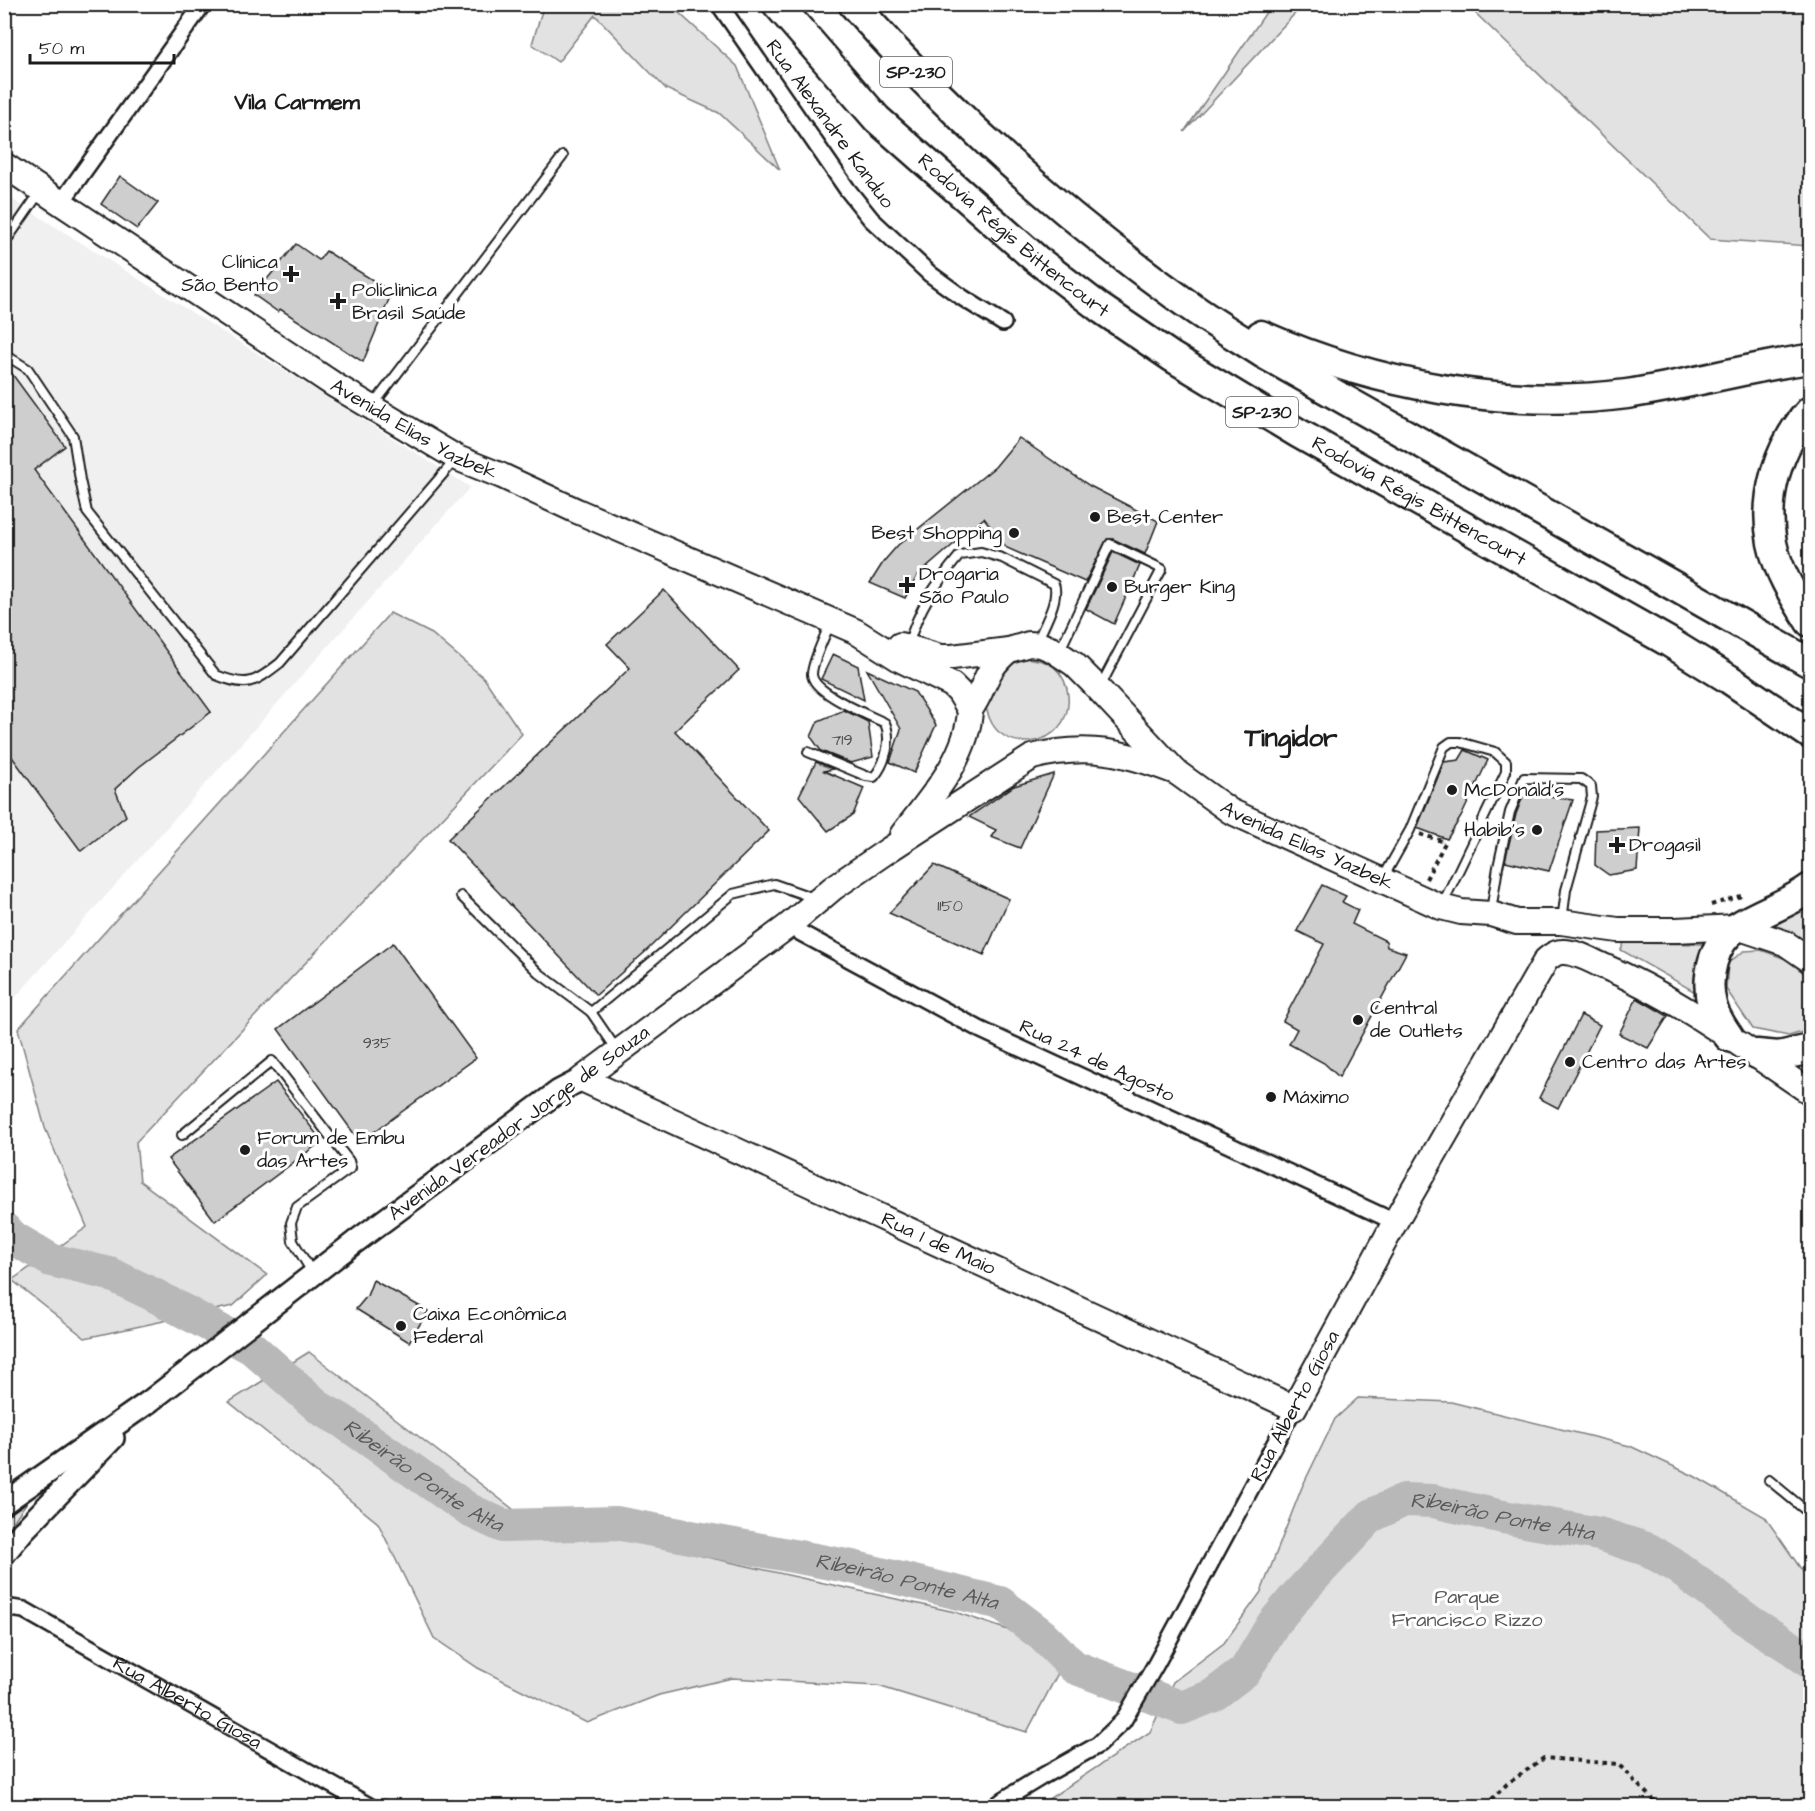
<svg xmlns="http://www.w3.org/2000/svg" width="1815" height="1811" viewBox="0 0 1815 1811" font-family="'Architects Daughter',sans-serif">
<style>
.built{fill:#f0f0f0}
.green{fill:#e2e2e2;stroke:#7f7f7f;stroke-width:1.5}
.lines{fill:none;stroke-linecap:round;stroke-linejoin:round}
.river{stroke:#b8b8b8;stroke-width:34}
.building{fill:#cecece;stroke:#1c1c1c;stroke-width:1.5}
.service-casing{stroke:#1c1c1c;stroke-width:12}
.minor-casing{stroke:#1c1c1c;stroke-width:20}
.secondary-casing{stroke:#1c1c1c;stroke-width:26}
.primary-casing{stroke:#1c1c1c;stroke-width:28}
.motorway-casing{stroke:#1c1c1c;stroke-width:33}
.path{stroke:#1c1c1c;stroke-width:4;stroke-dasharray:4.5 4.5;stroke-linecap:butt}
.service{stroke:#fff;stroke-width:8}
.minor{stroke:#fff;stroke-width:15}
.secondary{stroke:#fff;stroke-width:21}
.primary{stroke:#fff;stroke-width:24}
.motorway{stroke:#fff;stroke-width:28}
.poi-dot{fill:#1c1c1c;stroke:#fff;stroke-width:2}
.labels{text-anchor:middle;dominant-baseline:central;stroke-width:6;stroke-linejoin:round;paint-order:stroke}
.number-label{font-size:16px;fill:#484848}
.shield{fill:#fff;stroke:#606060;stroke-width:1.5}
.shield-label{font-size:18px;font-weight:bold;fill:#1c1c1c}
.street-label{font-size:20px;fill:#1c1c1c;stroke:#fff}
.poi-label{font-size:20px;fill:#1c1c1c;stroke:#fff;text-anchor:start}
.park-label{font-size:20px;fill:#575757;stroke:#fff}
.water-label{font-size:21px;font-style:italic;fill:#5a5a5a;stroke:#fff}
.quarter-label{font-size:22px;font-weight:bold;fill:#1c1c1c;stroke:#fff}
.district-label{font-size:26px;font-weight:bold;fill:#1c1c1c;stroke:#fff}
</style>
<rect width="100%" height="100%" fill="#fff"/>
<filter id="ink" filterUnits="userSpaceOnUse"><feTurbulence type="fractalNoise" baseFrequency=".0167" numOctaves="2"/><feDisplacementMap in="SourceGraphic" scale="12" xChannelSelector="R" yChannelSelector="G"/><feConvolveMatrix kernelMatrix="1 2 1 2 8 2 1 2 1" color-interpolation-filters="sRGB"/></filter>
<g filter="url(#ink)">
<!-- built -->
<path class="built" d="M5,195l465,292 -465,522z"/>
<!-- green -->
<g class="green">
<path d="M544,4l129,1 4,6 60,55 43,104 -61,-57 -53,-24 -71,-74 -37,47 -26,-18z"/>
<path d="M1271,5h32l-119,127z"/>
<path d="M1467,5h343v241l-100,-7z"/>
<path d="M390,613l42,21 52,44 38,56 -386,408 4,39 127,94 -34,31 -148,32 -73,-58 75,-53 -42,-99 -27,-99z"/>
<path d="M1023,658c11,1 22,2 31,9 17,15 19,43 5,60 -14,17 -42,20 -59,6 -9,-7 -12,-18 -15,-29l22,-41z"/>
<path d="M1810,905v40l-43,-20z"/>
<path d="M1624,943l82,1 -12,35 1,13 -74,-42z"/>
<path d="M1761,950l25,9 24,19v50l-1,2 -20,6 -36,-7 -27,-40 2,-26 16,-12z"/>
<path d="M309,1352l213,164 433,96 68,23 35,38 -31,59 -149,-46 -146,-8 -73,17 -72,28 -109,-55 -44,-30 -56,-115 -149,-121z"/>
<path d="M1358,1398l93,4 179,44 64,30 71,41 45,65v224h-772l112,-74 23,-50 51,-39 37,-51 41,-105 33,-68z"/>
<path d="M32,1495l-27,38v-15z"/>
</g>
<g class="lines">
<!-- river -->
<path class="river" id="s1" d="M4,1229l11,10 36,21 59,14 44,21 98,53 69,61 20,11 128,90 34,16 113,-3 236,44 148,36 42,32 32,32 108,41 30,-12 33,-25 28,-47 24,-29 74,-79 33,-16 29,1 70,16 96,17 50,16 28,17 76,57 37,23 20,15"/>
</g>
<!-- building -->
<g class="building">
<path d="M120,176l38,27 -21,26 -36,-25z"/>
<path d="M296,244l23,16 7,-9 66,41 -29,70 -83,-53 -2,3 -24,-17z"/>
<path d="M4,367h3l58,79 -31,24 177,242 -72,55 -24,22 11,27 -45,35 -77,-105z"/>
<path d="M1019,438l71,48 68,35 -13,33 -32,-15h-6l-22,43 -78,-34 -23,-30 -67,58 -12,22 -35,-15 14,-22 14,-16 97,-78z"/>
<path d="M1113,552l27,13 -26,59 -28,-15z"/>
<path d="M664,590l75,80 -64,61 94,100 -125,122 -48,42 -148,-156 182,-171 -23,-24z"/>
<path d="M833,654l25,12 6,34 -43,-21z"/>
<path d="M867,670l48,22 21,33 -22,48 -24,-11 11,-33z"/>
<path d="M844,710l24,12 5,35 -22,6 -30,-12 -10,-14 7,-16z"/>
<path d="M1465,750l23,10 -27,57 -14,22 -30,-11 27,-66 15,-2z"/>
<path d="M816,762l17,7 -9,2 40,17 -11,27 -25,16 -29,-35z"/>
<path d="M1054,774l-34,74 -29,-11 5,-7 -27,-13 45,-31z"/>
<path d="M1524,794l49,6 -24,71 -44,-10 11,-47z"/>
<path d="M1640,828l-3,42 -28,5 -14,-10 1,-35z"/>
<path d="M934,865l75,34 -25,56 -95,-42z"/>
<path d="M1322,885l24,11 -4,6 16,8 -6,14 34,17 1,6 19,6 -67,124 -15,-14 -35,-19 8,-15 -14,-8 41,-77 -27,-13z"/>
<path d="M393,943l83,115 -116,84 -82,-113z"/>
<path d="M1637,998l31,18 -20,32 -29,-14z"/>
<path d="M1581,1015l19,10 -42,83 -19,-10z"/>
<path d="M276,1082l46,59 -107,80 -47,-62z"/>
<path d="M373,1280l55,31 -19,31 -53,-33 11,-13z"/>
</g>
<g class="lines">
<defs>
<g id="service">
<path d="M4,244l36,-52"/>
<path d="M4,361l8,-2 16,10 45,67 7,44 7,32 129,163c32,13 38,8 64,-12l176,-204"/>
<path d="M374,404l189,-248"/>
<path d="M908,646c11,-39 27,-61 52,-91l21,-3 21,6 52,26c6,15 -11,43 -17,58"/>
<path d="M1060,650l50,-106 52,25 -61,116"/>
<path d="M808,752l58,24 8,1c12,-14 18,-38 11,-54 -16,-8 -73,-30 -73,-49 0,-10 13,-39 18,-50"/>
<path d="M1383,878l27,-48 34,-83 7,-5h9l35,10 11,10v10l-63,131"/>
<path d="M461,896l78,77 52,39"/>
<path d="M1491,911l7,-44 12,-55 14,-34 57,1 10,7 1,11 -26,93 -4,31"/>
<path d="M617,1050l-26,-38 142,-118 41,-10 40,14"/>
<path d="M182,1135l90,-74 77,100 2,7 -54,39 -6,16 2,18 20,33"/>
<path d="M1769,1480l41,34"/>
<path d="M1234,1806l15,-1"/>
</g>
<g id="minor">
<path d="M719,4l128,185 24,30 59,55 33,24 40,25"/>
<path d="M61,203l142,-199"/>
<path d="M788,926l193,104 414,192"/>
<path id="s2" d="M4,1607l20,3 345,196"/>
<path d="M996,1806l9,-7 36,-22 57,-32 25,-24 33,-57 138,-256"/>
</g>
<g id="secondary">
<path d="M4,1503l146,-102 205,-159 204,-151 23,-12"/>
<path d="M4,1554l19,-23 90,-93"/>
</g>
<g id="primary">
<path id="s3" d="M4,165l332,221 121,72 45,18 75,35 278,120 46,29 51,25 7,7 11,18"/>
<path id="s4" d="M900,645l40,12h12l57,-7 20,-6 12,1 12,5 21,14 18,18 84,90 54,39 211,96 20,5 30,2 26,8h44l57,8h58l61,-3 48,16 25,17"/>
<path d="M970,710c17,-24 13,-39 39,-60"/>
<path id="s5" d="M1176,772c-51,-20 -89,-29 -144,-15l-142,92 -57,39 -45,38 -206,153 712,329 101,-186 151,-262c5,-4 10,-8 16,-8 13,-1 28,8 39,13 75,32 142,82 209,127"/>
<path d="M902,835c28,-36 66,-78 68,-125"/>
</g>
<g id="motorway">
<path id="s6" d="M777,4l100,115 159,140 64,49 72,49 126,76 371,209 60,37 81,55"/>
<path d="M853,4c97,110 208,210 327,295 27,20 56,37 84,55l546,309"/>
<path d="M1261,335c112,49 243,75 366,59 61,-9 122,-27 183,-35"/>
<path d="M1810,411c-32,35 -47,85 -38,132 6,29 23,55 38,79"/>
<path d="M1729,1037c-7,-10 -14,-20 -17,-32 -7,-27 1,-63 25,-78 24,-15 51,-23 73,-39"/>
<path d="M1757,1054l22,2 31,-7"/>
</g>
</defs>
<!-- service casing -->
<use href="#service" class="service-casing"/>
<!-- minor casing -->
<use href="#minor" class="minor-casing"/>
<!-- secondary casing -->
<use href="#secondary" class="secondary-casing"/>
<!-- primary casing -->
<use href="#primary" class="primary-casing"/>
<!-- motorway casing -->
<use href="#motorway" class="motorway-casing"/>
<!-- path -->
<g class="path">
<path d="M1420,834l25,8"/>
<path d="M1426,879l21,-40"/>
<path d="M1711,905l30,-9"/>
<path d="M383,1800l13,6"/>
<path d="M1485,1806l22,-22 37,-26 74,6 41,42"/>
</g>
<!-- service -->
<use href="#service" class="service"/>
<!-- minor -->
<use href="#minor" class="minor"/>
<!-- secondary -->
<use href="#secondary" class="secondary"/>
<!-- primary -->
<use href="#primary" class="primary"/>
<!-- motorway -->
<use href="#motorway" class="motorway"/>
</g>
</g>
<!-- markers -->
<g class="poi-dot">
<path d="M288 265h6v6h6v6h-6v6h-6v-6h-6v-6h6z"/>
<path d="M335 292h6v6h6v6h-6v6h-6v-6h-6v-6h6z"/>
<circle cx="1095" cy="517" r="6"/>
<circle cx="1014" cy="533" r="6"/>
<path d="M904 576h6v6h6v6h-6v6h-6v-6h-6v-6h6z"/>
<circle cx="1112" cy="587" r="6"/>
<circle cx="1452" cy="790" r="6"/>
<circle cx="1537" cy="830" r="6"/>
<path d="M1614 836h6v6h6v6h-6v6h-6v-6h-6v-6h6z"/>
<circle cx="1358" cy="1020" r="6"/>
<circle cx="1570" cy="1062" r="6"/>
<circle cx="1271" cy="1097" r="6"/>
<circle cx="245" cy="1150" r="6"/>
<circle cx="401" cy="1326" r="6"/>
</g>
<g class="labels">
<!-- number labels -->
<g class="number-label">
<text x="842" y="740">719</text>
<text x="950" y="906">1150</text>
<text x="377" y="1043">935</text>
</g>
<!-- shield labels -->
<g class="shield">
<rect x="880" y="57" width="72" height="30" rx="4.5"/>
<rect x="1226" y="397" width="72" height="30" rx="4.5"/>
</g>
<g class="shield-label">
<text x="916" y="72">SP-230</text>
<text x="1262" y="412">SP-230</text>
</g>
<!-- street labels -->
<g class="street-label">
<text transform="translate(830 124) rotate(54)">Rua Alexandre Kanduo</text>
<text stroke="none"><textPath href="#s6" startOffset="332">Rodovia Régis Bittencourt</textPath></text>
<text stroke="none"><textPath href="#s3" startOffset="488">Avenida Elias Yazbek</textPath></text>
<text stroke="none"><textPath href="#s6" startOffset="818">Rodovia Régis Bittencourt</textPath></text>
<text stroke="none"><textPath href="#s4" startOffset="482">Avenida Elias Yazbek</textPath></text>
<text transform="translate(1097 1061) rotate(25)">Rua 24 de Agosto</text>
<text transform="translate(519 1123) rotate(-36)">Avenida Vereador Jorge de Souza</text>
<text stroke="none"><textPath href="#s5" startOffset="1094">Rua 1 de Maio</textPath></text>
<text transform="translate(1295 1406) rotate(-62)">Rua Alberto Giosa</text>
<text stroke="none"><textPath href="#s2" startOffset="208">Rua Alberto Giosa</textPath></text>
</g>
<!-- poi labels -->
<g class="poi-label">
<text x="278" y="262" text-anchor="end">Clínica<tspan x="278" dy="23">São Bento</tspan></text>
<text x="352" y="290">Policlinica<tspan x="352" dy="23">Brasil Saúde</tspan></text>
<text x="1107" y="517">Best Center</text>
<text x="1002" y="533" text-anchor="end">Best Shopping</text>
<text x="919" y="574">Drogaria<tspan x="919" dy="23">São Paulo</tspan></text>
<text x="1124" y="587">Burger King</text>
<text x="1464" y="790">McDonald's</text>
<text x="1525" y="830" text-anchor="end">Habib's</text>
<text x="1629" y="845">Drogasil</text>
<text x="1370" y="1008">Central<tspan x="1370" dy="23">de Outlets</tspan></text>
<text x="1582" y="1062">Centro das Artes</text>
<text x="1283" y="1097">Máximo</text>
<text x="257" y="1138">Forum de Embu<tspan x="257" dy="23">das Artes</tspan></text>
<text x="413" y="1314">Caixa Econômica<tspan x="413" dy="23">Federal</tspan></text>
</g>
<!-- park labels -->
<g class="park-label">
<text x="1467" y="1597">Parque<tspan x="1467" dy="23">Francisco Rizzo</tspan></text>
</g>
<!-- water labels -->
<g class="water-label">
<text stroke="none"><textPath href="#s1" startOffset="492">Ribeirão Ponte Alta</textPath></text>
<text stroke="none"><textPath href="#s1" startOffset="1716">Ribeirão Ponte Alta</textPath></text>
<text stroke="none"><textPath href="#s1" startOffset="996">Ribeirão Ponte Alta</textPath></text>
</g>
<!-- quarter labels -->
<g class="quarter-label">
<text x="297" y="102">Vila Carmem</text>
</g>
<!-- district labels -->
<g class="district-label">
<text x="1291" y="738">Tingidor</text>
</g>
</g>
<!-- margin -->
<rect width="1815" height="1811" fill="none" stroke="#fff" stroke-width="24"/>
<rect x="12" y="12" width="1791" height="1787" fill="none" stroke="#1c1c1c" stroke-width="2" filter="url(#ink)"/>
<!-- scale -->
<path d="M30 54v9h144v-9" fill="none" stroke="#1c1c1c" stroke-width="3"/>
<text x="39" y="54" font-size="18" fill="#1c1c1c" stroke="#ffffff" stroke-width="4.5" paint-order="stroke">50 m</text>
</svg>
